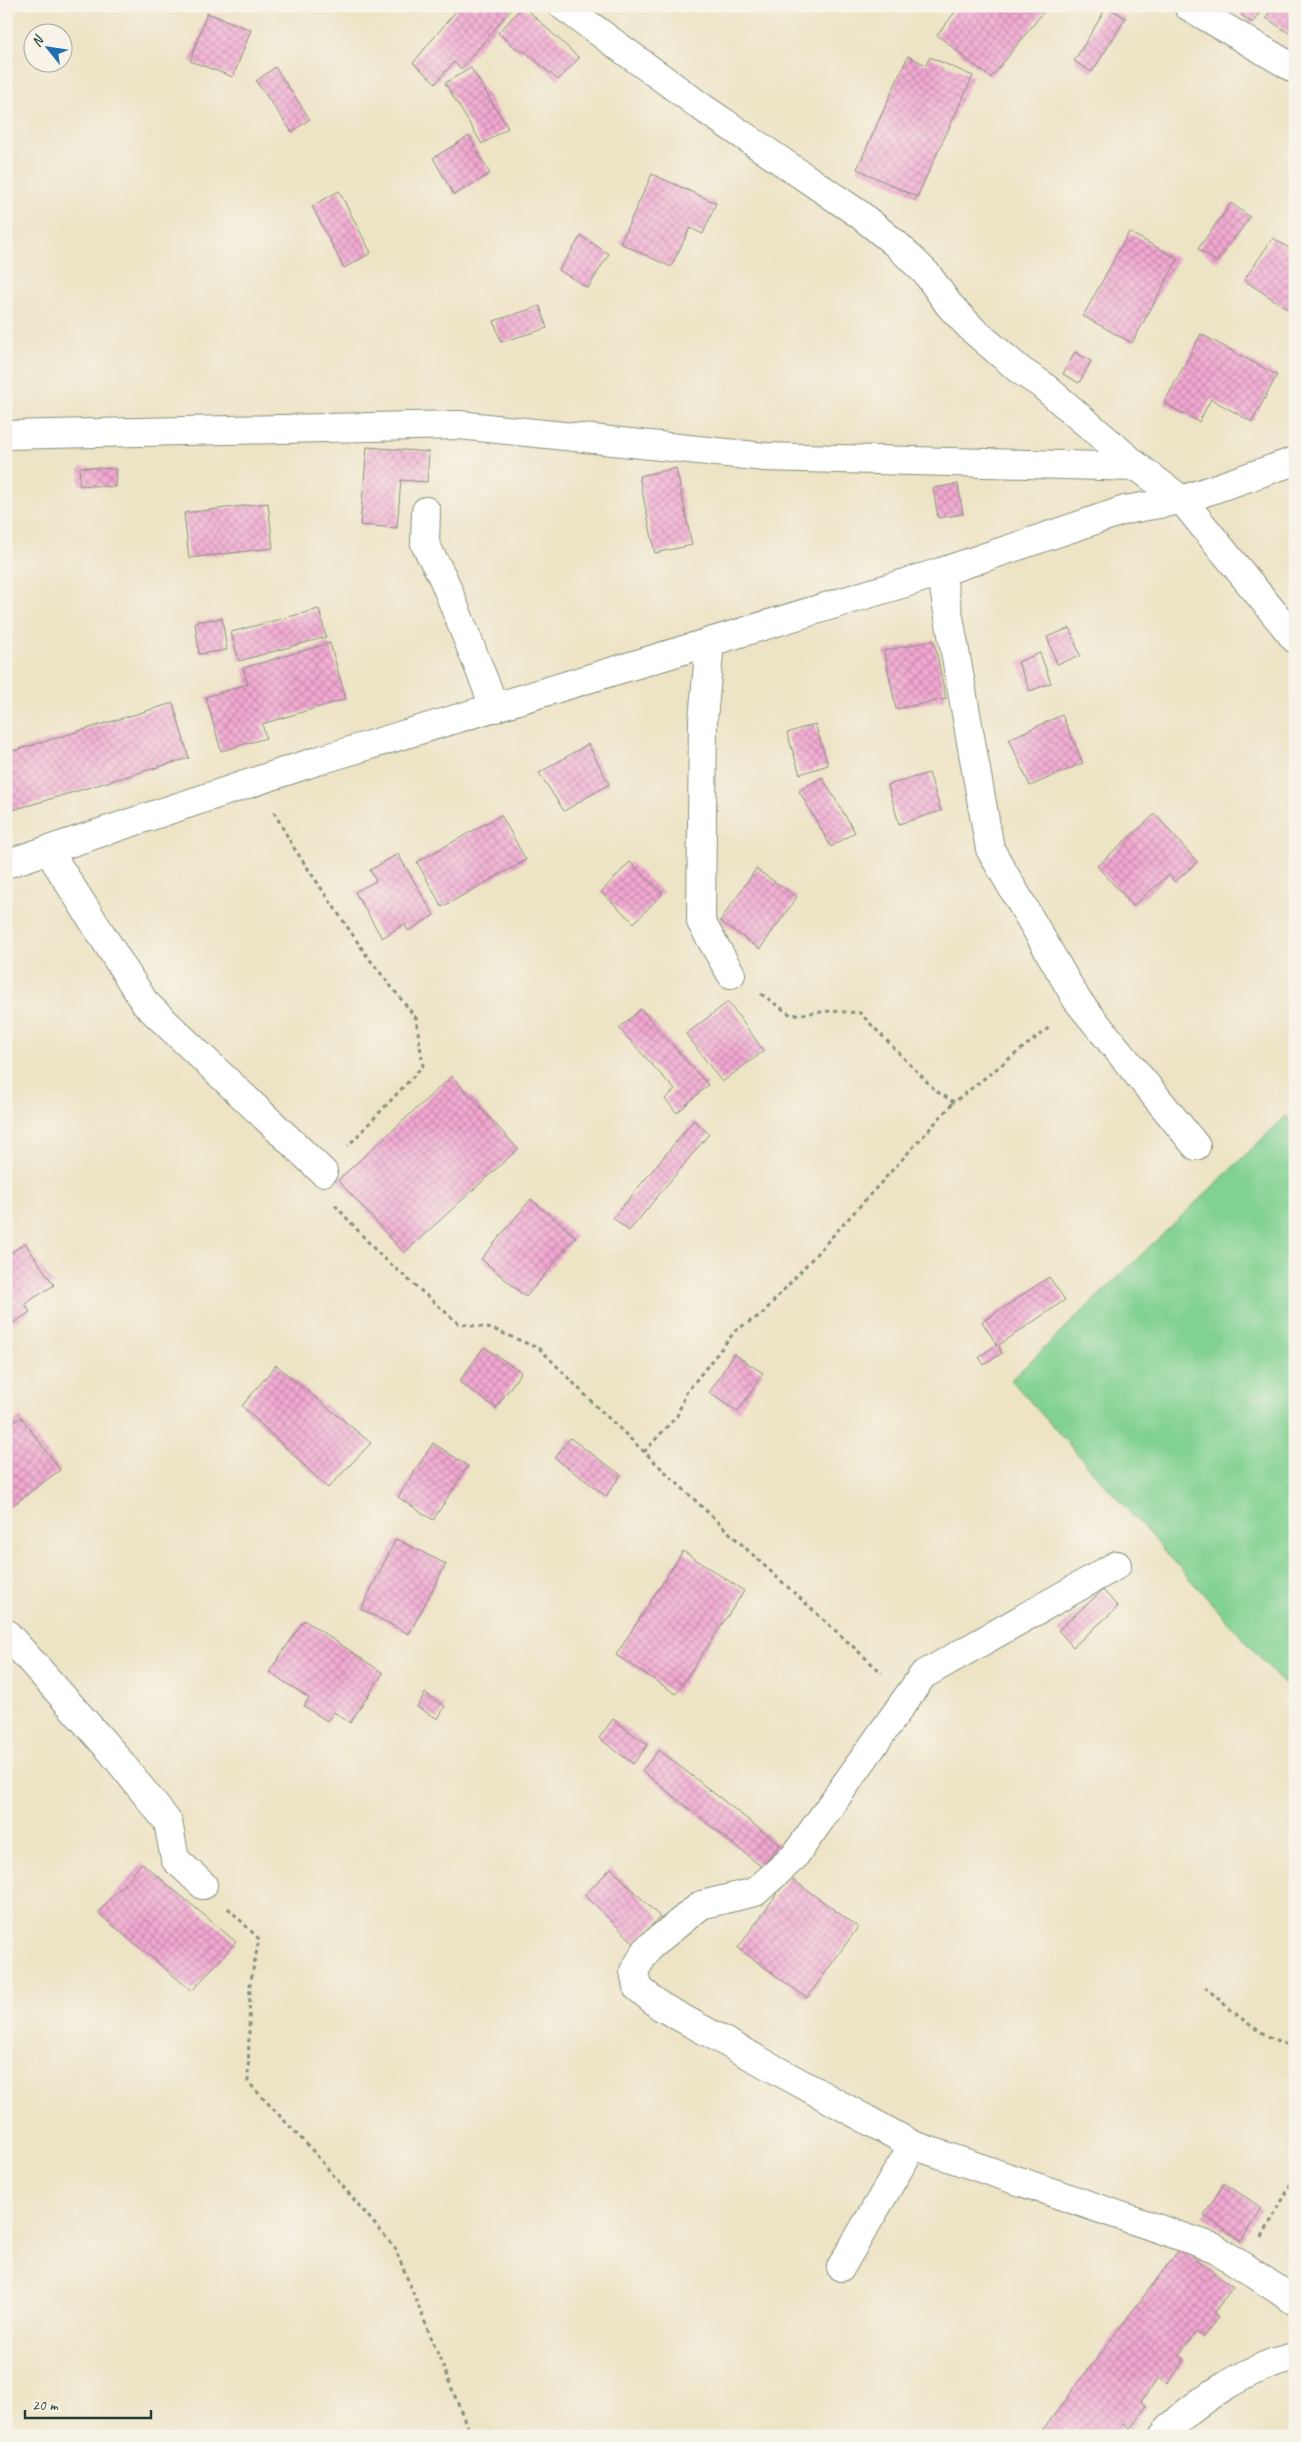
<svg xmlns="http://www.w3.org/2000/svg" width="1301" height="2442" viewBox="0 0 1301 2442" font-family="Caveat,sans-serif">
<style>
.green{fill:#81d192;stroke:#508763}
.building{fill:url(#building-cross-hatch)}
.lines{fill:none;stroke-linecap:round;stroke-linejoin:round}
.minor-casing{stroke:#86907c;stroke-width:30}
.path{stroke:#86907c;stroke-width:3;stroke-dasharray:4 4;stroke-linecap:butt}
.minor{stroke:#fff;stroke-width:28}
</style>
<defs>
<pattern id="building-cross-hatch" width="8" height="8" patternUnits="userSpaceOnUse" patternTransform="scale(1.25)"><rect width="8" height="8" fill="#f3a8d2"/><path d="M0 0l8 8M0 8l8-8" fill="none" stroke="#c48aab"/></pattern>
</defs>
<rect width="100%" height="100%" fill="#f7f3e8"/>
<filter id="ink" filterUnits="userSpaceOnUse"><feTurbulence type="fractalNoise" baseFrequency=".02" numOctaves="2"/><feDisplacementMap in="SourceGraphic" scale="10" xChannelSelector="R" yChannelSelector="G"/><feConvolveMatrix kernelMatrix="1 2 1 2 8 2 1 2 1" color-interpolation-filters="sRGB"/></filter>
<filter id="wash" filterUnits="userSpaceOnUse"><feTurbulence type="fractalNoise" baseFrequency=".0096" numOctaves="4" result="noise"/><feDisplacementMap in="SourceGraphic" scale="20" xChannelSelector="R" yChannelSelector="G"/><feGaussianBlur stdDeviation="1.12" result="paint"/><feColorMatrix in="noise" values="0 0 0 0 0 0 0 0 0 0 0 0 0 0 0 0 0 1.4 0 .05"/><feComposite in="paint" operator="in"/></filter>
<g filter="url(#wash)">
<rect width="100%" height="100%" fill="#ede3c5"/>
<!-- green -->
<path class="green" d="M1286,1116l9,9v571l-284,-316z"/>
<g id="blocks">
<!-- building -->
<g class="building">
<path d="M460,6l15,2 2,-2h37l-53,63 -7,-7 -18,21 -23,-20z"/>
<path d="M523,6l56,52 -21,22 -36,-31 -2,3 -22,-19z"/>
<path d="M960,6h88l-57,72 -54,-43z"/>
<path d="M1247,6h6l8,5 -9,12 -11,-8z"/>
<path d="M1273,6h22v31l-29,-19z"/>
<path d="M1107,7l19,11 -34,54 -18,-11z"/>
<path d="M207,13l44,17 -18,47 -43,-16z"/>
<path d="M908,56l18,9 4,-8 43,19 -56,121 -60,-28z"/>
<path d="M275,67l35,52 -18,13 -36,-51z"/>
<path d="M471,68l37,60 -26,16 -37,-61z"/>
<path d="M469,136l21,38 -36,21 -21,-37z"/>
<path d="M652,174l64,29 -13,31 -13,-6 -19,39 -51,-24z"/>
<path d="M339,191l32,62 -27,15 -32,-62z"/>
<path d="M1231,203l19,14 -33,45 -19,-13z"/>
<path d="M1129,232l49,27 -46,84 -49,-27z"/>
<path d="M581,236l28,18 -21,34 -29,-18z"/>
<path d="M1273,238l22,14v62l-51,-34z"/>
<path d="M540,306l7,22 -46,14 -7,-21z"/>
<path d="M1201,334l76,41 -25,47 -41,-23 -12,23 -35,-19z"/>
<path d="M1075,352l16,9 -12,22 -16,-9z"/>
<path d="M367,447l62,5 -2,30 -26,-2 -4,48 -37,-3z"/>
<path d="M80,467l36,2 -1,18 -36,-2z"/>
<path d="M676,468l16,77 -37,8 -16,-77z"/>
<path d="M958,484l5,30 -25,4 -5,-30z"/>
<path d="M268,503l5,45 -84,10 -5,-45z"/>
<path d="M319,609l7,28 -87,24 -8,-29z"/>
<path d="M222,618l5,32 -28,4 -4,-32z"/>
<path d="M1070,628l10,28 -23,8 -10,-27z"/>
<path d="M934,640l12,59 -50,10 -12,-58z"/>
<path d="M330,643l16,56 -84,25 4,14 -45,13 -15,-54 42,-13 -5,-16z"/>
<path d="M1040,653l11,30 -21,8 -12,-29z"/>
<path d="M173,703l16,55 -183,54v-59z"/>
<path d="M1062,715l21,48 -53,23 -21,-47z"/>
<path d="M815,724l13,41 -28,9 -13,-41z"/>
<path d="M588,744l21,40 -45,27 -25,-38z"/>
<path d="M929,773l12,38 -42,13 -11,-39z"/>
<path d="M822,777l33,55 -24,15 -32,-56z"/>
<path d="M1155,814l42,48 -22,20 -6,-7 -36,31 -36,-40z"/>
<path d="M501,815l25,45 -84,47 -25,-45z"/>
<path d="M398,854l36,61 -26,16 -3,-7 -23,14 -27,-46 21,-11 -6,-11z"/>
<path d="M630,862l33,31 -29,30 -33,-31z"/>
<path d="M756,869l41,28 -37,52 -40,-28z"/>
<path d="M728,1002l36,49 -42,31 -36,-48z"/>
<path d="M641,1009l67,76 -31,28 -12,-14 10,-9 -56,-62z"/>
<path d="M452,1076l66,73 -114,104 -66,-73z"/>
<path d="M694,1120l15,14 -80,97 -16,-13z"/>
<path d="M531,1199l45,38 -50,60 -45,-38z"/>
<path d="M25,1243l29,42 -29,19 5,8 -16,11 -8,-11v-56z"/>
<path d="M1049,1277l16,23 -66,45 3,8 -18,12 -5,-8 18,-12 -15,-23z"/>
<path d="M484,1347l37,25 -25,36 -37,-26z"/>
<path d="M734,1354l29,19 -25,39 -29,-19z"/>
<path d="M276,1365l95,78 -43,45 -86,-82z"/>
<path d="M21,1417l39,53 -54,40v-83z"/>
<path d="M570,1438l51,37 -15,21 -51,-38z"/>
<path d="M433,1443l35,23 -35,54 -35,-23z"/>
<path d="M396,1539l50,25 -37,70 -48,-25z"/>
<path d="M683,1551l61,40 -68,103 -60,-39z"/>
<path d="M1103,1590l15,17 -45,40 -15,-17z"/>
<path d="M304,1620l79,53 -33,50 -16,-11 -7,9 -23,-15 5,-8 -40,-26z"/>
<path d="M425,1693l20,13 -7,13 -21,-12z"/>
<path d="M613,1719l35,26 -15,19 -34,-26z"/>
<path d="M659,1750l121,95 -18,22 -120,-96z"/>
<path d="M142,1863l94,79 -44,49 -94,-78z"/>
<path d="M611,1868l49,49 -26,26 -49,-48z"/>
<path d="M789,1877l69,50 -51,71 -69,-50z"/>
<path d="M1224,2183l38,25 -21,33 -37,-25z"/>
<path d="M1181,2247l52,40 -19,26 4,4 -15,20 -7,-5 -17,23 6,5 -18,24 -8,-6 -18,23 6,5 -17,23 -6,-5 -9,12h-77z"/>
</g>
</g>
</g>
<g filter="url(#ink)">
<use href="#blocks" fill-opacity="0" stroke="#86907c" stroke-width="1"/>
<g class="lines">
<defs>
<g id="minor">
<path d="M563,6l140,102 156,106 37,30 31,30 22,31 24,25 48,41 20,13 97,83 44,33 113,139"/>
<path d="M1188,6l107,63"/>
<path d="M6,435l453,-10 306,32 373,10"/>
<path d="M426,511l-1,33 18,34 52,130"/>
<path d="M941,572l49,277 87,151 119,146"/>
<path d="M710,642l-7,78 -2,202 30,52"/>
<path d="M48,850l97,153 178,169"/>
<path d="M6,864l311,-103 624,-189 184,-62 57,-10 113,-39"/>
<path d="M1117,1565l-194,110 -129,182 -39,35 -54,13 -53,43 -14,23 3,16 23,19 253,139 302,103 80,53"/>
<path d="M6,1633l106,119 56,70 7,37 28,26"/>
<path d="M841,2267l72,-122"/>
<path d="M1163,2436c26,-32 91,-72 132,-79"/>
</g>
</defs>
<!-- minor casing -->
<use href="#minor" class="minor-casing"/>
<!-- path -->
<g class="path">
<path d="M274,812l20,36 73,108 49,62 7,48 -75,80"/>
<path d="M761,994l30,21 40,-4 29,2 76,78 18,11 97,-76"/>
<path d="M335,1205l44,49 79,69 35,6 47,20 58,59 159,151 125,114"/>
<path d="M644,1452l33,-36 9,-23 50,-63 26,-16 192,-212"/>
<path d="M228,1908l31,31 -9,46 -2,97 64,68 83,98 76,188"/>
<path d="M1205,1987c26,23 55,51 90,60"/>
<path d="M1262,2237l33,-60"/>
</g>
<!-- minor -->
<use href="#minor" class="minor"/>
</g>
</g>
<!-- margin -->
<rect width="1301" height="2442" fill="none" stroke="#f7f3e8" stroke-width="25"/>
<!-- north arrow -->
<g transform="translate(48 48) rotate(300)"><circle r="24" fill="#f7f3e8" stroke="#a1aaa0"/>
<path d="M0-4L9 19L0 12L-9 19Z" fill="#1f6fb2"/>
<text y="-8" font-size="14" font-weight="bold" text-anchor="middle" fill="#1f3d34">N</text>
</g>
<!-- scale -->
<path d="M25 2410v8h126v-8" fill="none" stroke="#1f3d34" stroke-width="2.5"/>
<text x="32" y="2410" font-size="15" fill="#1f3d34" stroke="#f7f3e8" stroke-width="4" paint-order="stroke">20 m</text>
</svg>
